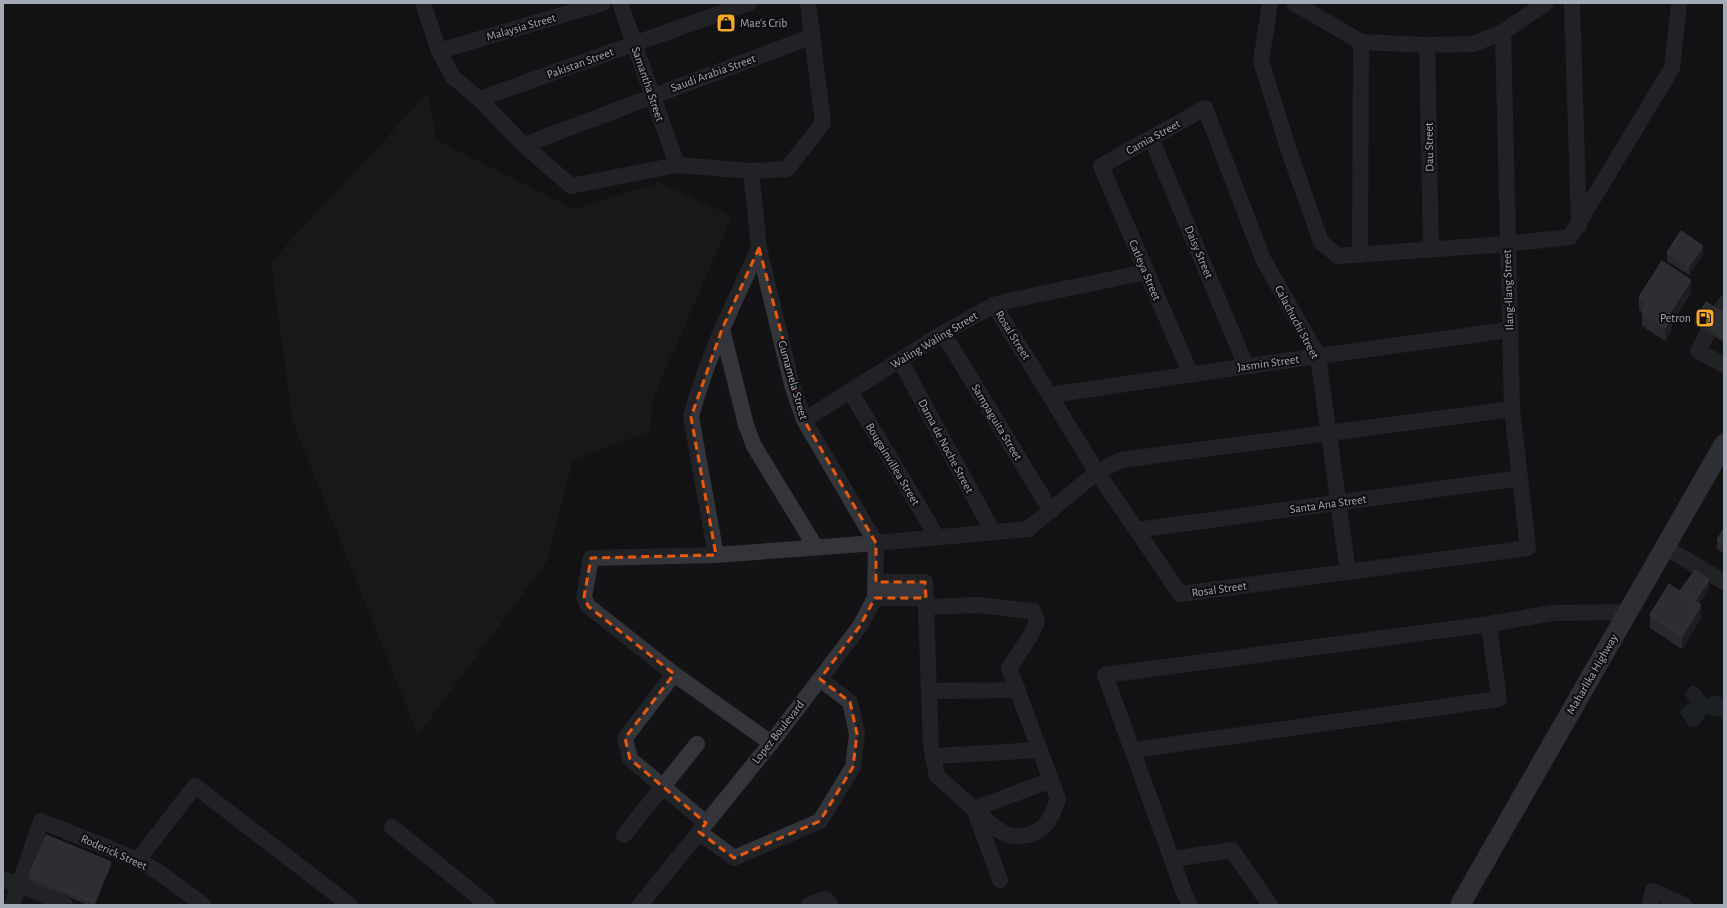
<svg xmlns="http://www.w3.org/2000/svg" width="1727" height="908" viewBox="0 0 1727 908" font-family="'Alegreya Sans',sans-serif">
<style>
.green{fill:#1b231c}
.water{fill:#293239}
.lines{fill:none;stroke-linecap:round;stroke-linejoin:round}
.minor{stroke:#34353a;stroke-width:16}
.major{stroke:#505259;stroke-width:20}
.wall{fill:#44464a}
.shaded-wall{fill:#2c2d30}
.building{fill:#4f5056;stroke:#5c5e65}
.marked{fill:none;stroke:#e8590c;stroke-width:3;stroke-dasharray:8 5;stroke-linejoin:round}
.labels{text-anchor:middle;dominant-baseline:central;stroke-width:4;stroke-linejoin:round;paint-order:stroke}
.poi-label{font-size:12px;fill:#a4aab6;stroke:#0e0e10;text-anchor:start}
.street-label{font-size:12px;fill:#a4aab6;stroke:#0e0e10}
</style>
<rect width="100%" height="100%" fill="#131315"/>
<!-- green -->
<path class="green" d="M428,93l8,47 138,69 85,-26 73,33 -80,185 -2,30 -77,29 -26,101 -129,174 -125,-313 -22,-160z"/>
<!-- water -->
<path class="water" d="M1691,686c10,0 9,7 16,13l8,-4 9,3v19l-18,-3 -7,11 -4,2 -6,-1 -9,-14 2,-4 8,-5 -5,-9z"/>
<g class="lines">
<!-- minor -->
<g class="minor">
<path d="M423,3l16,48 14,26 26,22 45,46 47,41 106,-21 74,6 36,-2 36,-46 -15,-120"/>
<path d="M620,3l57,162"/>
<path d="M1270,3l-9,58 28,90 32,91 17,14 169,-12 63,-7 102,-169 7,-65"/>
<path d="M1294,3l67,39 66,3 46,-1 30,-12 43,-29"/>
<path d="M1572,3l7,223"/>
<path d="M1427,45l4,205"/>
<path d="M439,51l164,-48"/>
<path d="M479,99l270,-96"/>
<path d="M1151,138l95,228"/>
<path d="M524,145l289,-109"/>
<path d="M1360,255l1,-213"/>
<path d="M994,305l103,167 83,122 348,-46 -16,-139 -9,-377"/>
<path d="M1718,314l6,-10"/>
<path d="M722,329l24,96 8,21 61,100"/>
<path d="M1708,332l-10,19 26,14"/>
<path d="M943,333l108,178"/>
<path d="M900,360l93,172"/>
<path d="M1191,375l-90,-209 104,-58 58,151 55,97 30,216"/>
<path d="M850,391l87,146"/>
<path d="M1050,395l268,-39 191,-26"/>
<path d="M804,420l139,-87 51,-28 18,-5 134,-28"/>
<path d="M1137,530l383,-52"/>
<path d="M1665,547l59,35"/>
<path d="M716,555l-25,-138c15,-59 43,-114 68,-169"/>
<path d="M876,582h49l6,165 6,29 37,33 77,-29"/>
<path d="M875,598h51"/>
<path d="M926,607l51,-2 56,6 4,10 -6,14 -22,33 49,131c-7,18 -10,30 -30,36 -5,1 -14,2 -19,0 -14,-4 -24,-17 -35,-26l26,71"/>
<path d="M674,674l-49,64 5,21 76,64"/>
<path d="M929,691l89,-1"/>
<path d="M771,743l-97,-69 -86,-68 -4,-9 7,-39 125,-3 160,-12 152,-14 69,-57 24,-12 391,-51"/>
<path d="M1133,750l366,-51 -10,-75"/>
<path d="M934,756l106,-6"/>
<path d="M392,827l96,78"/>
<path d="M699,832l35,26 86,-37 33,-54 4,-33 -7,-32 -30,-23"/>
<path d="M624,835l73,-91"/>
<path d="M1173,859l59,-9 38,55"/>
<path d="M138,860l57,-74 155,119"/>
<path d="M3,880l16,4 46,21"/>
<path d="M12,905l29,-84 97,39 22,13 43,32"/>
<path d="M640,905l131,-162 49,-64 40,-53 15,-28 1,-55 -72,-123 -12,-35 -33,-137 -8,-77"/>
<path d="M809,905l16,-6 6,6"/>
<path d="M1190,905l-6,-12 -79,-218 384,-51 63,-11 76,-1"/>
<path d="M1650,905l3,-14 31,14"/>
</g>
<!-- major -->
<path class="major" d="M1460,905l264,-461"/>
</g>
<!-- wall -->
<g class="wall">
<path d="M1667,252l36,2 -14,21 -22,-14z"/>
<path d="M1691,293l-19,29v7l-7,12 -23,-15v-14l-3,-2v-13z"/>
<path d="M1724,313v29l-29,-17v-5z"/>
<path d="M1724,528v25l-7,-4v-9z"/>
<path d="M1709,589l-10,15 2,14 -19,31 -32,-21v-13l30,-23z"/>
<path d="M111,866l-16,39h-7l-59,-24v-5z"/>
</g>
<!-- shaded-wall -->
<g class="shaded-wall">
<path d="M1703,246v8l-14,21v-9z"/>
<path d="M1691,280v13l-19,29v7l-7,12v-13l4,-14z"/>
<path d="M1709,580v9l-14,21v-9z"/>
<path d="M1701,605v13l-19,31v-13z"/>
<path d="M111,862v4l-16,39h-1v-2z"/>
</g>
<!-- building -->
<g class="building">
<path d="M1681,231l22,15 -14,20 -22,-14z"/>
<path d="M1662,261l29,19 -22,34 3,2 -7,12 -23,-16 6,-10 -9,-5z"/>
<path d="M1706,302l18,11v25l-29,-18z"/>
<path d="M1724,528v16l-7,-4z"/>
<path d="M1695,570l14,10 -14,21 -15,-10z"/>
<path d="M1669,584l32,21 -19,31 -32,-21z"/>
<path d="M46,835l65,27 -17,41 -65,-27z"/>
</g>
<!-- marked area -->
<path d="M0 0H1727V908H0ZM759,248l45,172 72,123v39h49l1,16h-51l-15,28 -40,53 30,23 7,32 -4,33 -33,54 -86,37 -35,-26 7,-9 -76,-64 -5,-21 49,-64 -86,-68 -4,-9 7,-39 125,-3 -25,-138 31,-88z" fill="#131315" fill-opacity=".55" fill-rule="evenodd"/>
<path class="marked" d="M759,248l45,172 72,123v39h49l1,16h-51l-15,28 -40,53 30,23 7,32 -4,33 -33,54 -86,37 -35,-26 7,-9 -76,-64 -5,-21 49,-64 -86,-68 -4,-9 7,-39 125,-3 -25,-138 31,-88z"/>
<!-- icons -->
<defs>
<symbol id="shop-square" viewBox="-11 -11 22 22"><rect x="-9" y="-9" width="18" height="18" rx="4" fill="#f9a927" stroke="#0e0e10"/><path d="M-5-2.5h2.3a2.7 3.5 0 0 1 5.4 0H5L5.5 6h-11ZM-1.5-2.5h3a1.5 2.3 0 0 0-3 0Z" fill="#111"/></symbol>
<symbol id="fuel-square" viewBox="-11 -11 22 22"><rect x="-9" y="-9" width="18" height="18" rx="4" fill="#f9a927" stroke="#0e0e10"/><path d="M-5.5-6h7V0h2V4h1.3V-2.5L3-4.5l.8-.8L6-3V5H2.5V1h-1V6h-7ZM-4.2-4.7v3.2H.2V-4.7Z" fill="#111"/></symbol>
</defs>
<g fill-rule="evenodd">
<use href="#shop-square" x="715" y="12" width="22" height="22"/>
<use href="#fuel-square" x="1694" y="307" width="22" height="22"/>
</g>
<g class="labels">
<!-- poi labels -->
<g class="poi-label">
<text x="740" y="23">Mae's Crib</text>
<text x="1691" y="318" text-anchor="end">Petron</text>
</g>
<!-- street labels -->
<g class="street-label">
<text transform="translate(521 27) rotate(-16)">Malaysia Street</text>
<text transform="translate(580 63) rotate(-20)">Pakistan Street</text>
<text transform="translate(713 73) rotate(-20)">Saudi Arabia Street</text>
<text transform="translate(648 84) rotate(71)">Samantha Street</text>
<text transform="translate(1153 137) rotate(-29)">Camia Street</text>
<text transform="translate(1429 147) rotate(-91)">Dau Street</text>
<text transform="translate(1199 252) rotate(67)">Daisy Street</text>
<text transform="translate(1145 270) rotate(67)">Catleya Street</text>
<text transform="translate(1508 290) rotate(-92)">Ilang-Ilang Street</text>
<text transform="translate(1297 322) rotate(62)">Calachuchi Street</text>
<text transform="translate(1013 335) rotate(58)">Rosal Street</text>
<text transform="translate(934 340) rotate(-31)">Waling Waling Street</text>
<text transform="translate(1268 363) rotate(-8)">Jasmin Street</text>
<text transform="translate(793 380) rotate(74)">Gumamela Street</text>
<text transform="translate(997 422) rotate(59)">Sampaguita Street</text>
<text transform="translate(946 446) rotate(62)">Dama de Noche Street</text>
<text transform="translate(893 464) rotate(59)">Bougainvillea Street</text>
<text transform="translate(1328 504) rotate(-8)">Santa Ana Street</text>
<text transform="translate(1219 589) rotate(-8)">Rosal Street</text>
<text transform="translate(1592 674) rotate(-60)">Maharlika Highway</text>
<text transform="translate(778 732) rotate(-52)">Lopez Boulevard</text>
<text transform="translate(114 852) rotate(24)">Roderick Street</text>
</g>
</g>
<!-- border -->
<rect width="1727" height="908" fill="none" stroke="#a4aab6" stroke-width="8"/>
</svg>
